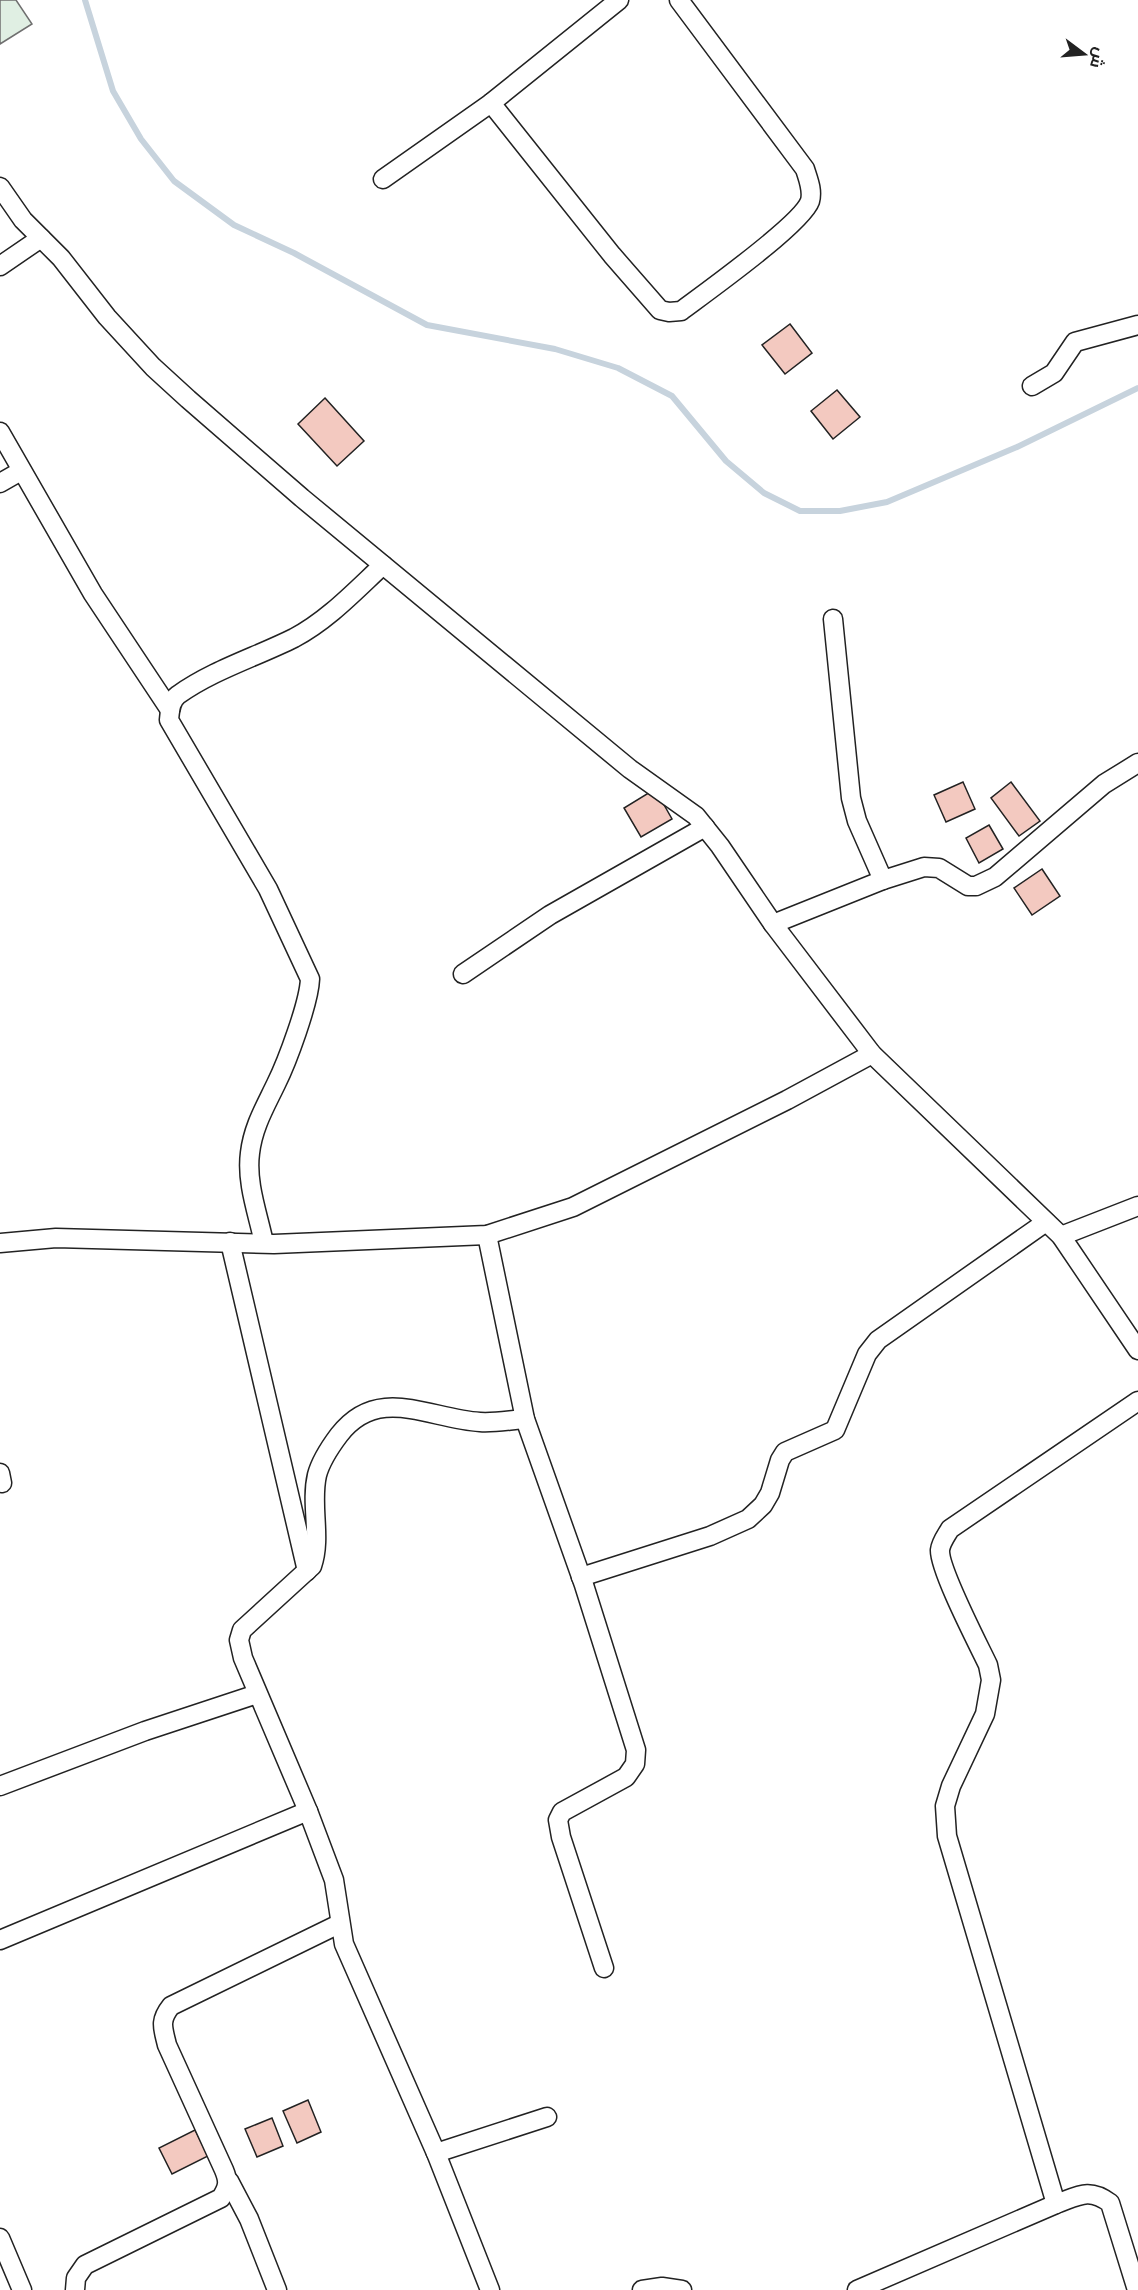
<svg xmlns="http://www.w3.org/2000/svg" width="1138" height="2290" viewBox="0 0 1138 2290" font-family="'Public Sans',Cairo,sans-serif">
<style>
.green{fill:#e0efe3;stroke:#6f6f6f;stroke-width:1.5}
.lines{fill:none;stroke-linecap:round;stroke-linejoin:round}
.stream{stroke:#c7d3dd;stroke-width:6}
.building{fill:#f3c9c0;stroke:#222;stroke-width:1.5}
.minor-casing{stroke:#222;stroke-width:21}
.minor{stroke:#fff;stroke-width:18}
</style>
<rect width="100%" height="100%" fill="#fff"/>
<!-- green -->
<path class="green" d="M0,0h16l16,24 -32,20z"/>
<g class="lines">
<!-- stream -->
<path class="stream" d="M85,0l28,91 28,48 33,42 60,44 60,28 133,72 128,24 63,19 54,28 54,65 38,32 36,18h40l47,-9 130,-55 121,-59"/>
</g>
<!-- building -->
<g class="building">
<path d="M790,324l22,29 -27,21 -23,-29z"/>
<path d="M837,390l23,27 -27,22 -22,-28z"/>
<path d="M325,398l39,43 -27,25 -39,-42z"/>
<path d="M963,782l12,27 -29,13 -12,-27z"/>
<path d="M1011,782l29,39 -21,15 -28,-38z"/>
<path d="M655,789l17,30 -31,18 -17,-29z"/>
<path d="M989,825l14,24 -24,14 -13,-25z"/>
<path d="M1042,869l18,27 -28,19 -18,-27z"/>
<path d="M308,2100l13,32 -24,11 -14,-32z"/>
<path d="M272,2118l11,28 -26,11 -12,-28z"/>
<path d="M195,2130l13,26 -36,18 -13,-26z"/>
</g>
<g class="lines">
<defs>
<g id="minor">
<path d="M491,103l121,152 48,55 9,2 12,-1c24,-18 121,-87 129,-110 3,-11 -2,-22 -5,-32l-126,-169"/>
<path d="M383,179l108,-76 128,-103"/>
<path d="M0,187l23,33 38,38 46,59 46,50 35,32 114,99 328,271 66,47 24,30 53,78 99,130 189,182 77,114"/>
<path d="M0,266l41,-28"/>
<path d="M1032,386l22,-13 21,-31 63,-17"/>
<path d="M0,432l93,162 77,116"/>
<path d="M0,483l21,-12"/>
<path d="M833,619l18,179 6,23 26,59"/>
<path d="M773,924l110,-44 41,-13 15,1 29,18h8l19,-9 109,-93 34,-21"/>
<path d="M463,974l87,-59 155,-88"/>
<path d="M487,1235l38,184 59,166 52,165 -1,14 -9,13 -64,35 -4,8 3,17 43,131"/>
<path d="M1061,1236l77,-30"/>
<path d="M230,1242l77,329"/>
<path d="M0,1243l56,-5 218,6 213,-9 86,-28 214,-107 85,-46"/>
<path d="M264,1243c-6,-29 -18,-60 -14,-90 3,-26 15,-46 26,-69 11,-22 33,-81 34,-105l-42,-90 -99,-169c1,-9 1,-19 9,-25 35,-25 78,-38 116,-57 34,-18 61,-47 89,-73"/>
<path d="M0,1473l2,10"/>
<path d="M581,1577l129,-41 38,-17 15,-14 7,-12 10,-33 5,-8 50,-22 32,-76 11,-14 168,-118"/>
<path d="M0,1786l145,-55 112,-37"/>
<path d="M0,1940l308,-129"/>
<path d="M436,2153l111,-36"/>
<path d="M229,2181l20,38 28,71"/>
<path d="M1056,2204l-109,-368 -2,-30 6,-20 34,-72 6,-34 -3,-15c-10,-21 -49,-96 -48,-115 1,-8 6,-14 10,-21l188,-128"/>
<path d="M0,2238l22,52"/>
<path d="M75,2290l1,-12 9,-13 136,-67c7,-11 8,-16 3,-28l-57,-125c-4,-17 -8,-24 4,-39l168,-82"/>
<path d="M490,2290l-54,-137 -92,-209 -10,-64 -26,-69 -65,-153 -4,-18 3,-10 70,-64c10,-29 -2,-61 5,-91 4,-15 13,-28 22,-40 39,-51 90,-16 141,-13 15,1 30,-2 45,-3"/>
<path d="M642,2290l20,-3 20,3"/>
<path d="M857,2290l199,-86c22,-8 33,-17 54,-1l27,87"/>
</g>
</defs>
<!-- minor casing -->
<use href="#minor" class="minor-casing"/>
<!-- minor -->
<use href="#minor" class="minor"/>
</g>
<!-- north arrow -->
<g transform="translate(1084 54) rotate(106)" stroke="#ffffff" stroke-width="4.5" paint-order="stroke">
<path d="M0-4.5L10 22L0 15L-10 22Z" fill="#222222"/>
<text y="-9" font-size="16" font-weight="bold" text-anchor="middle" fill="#222222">ش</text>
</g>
</svg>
